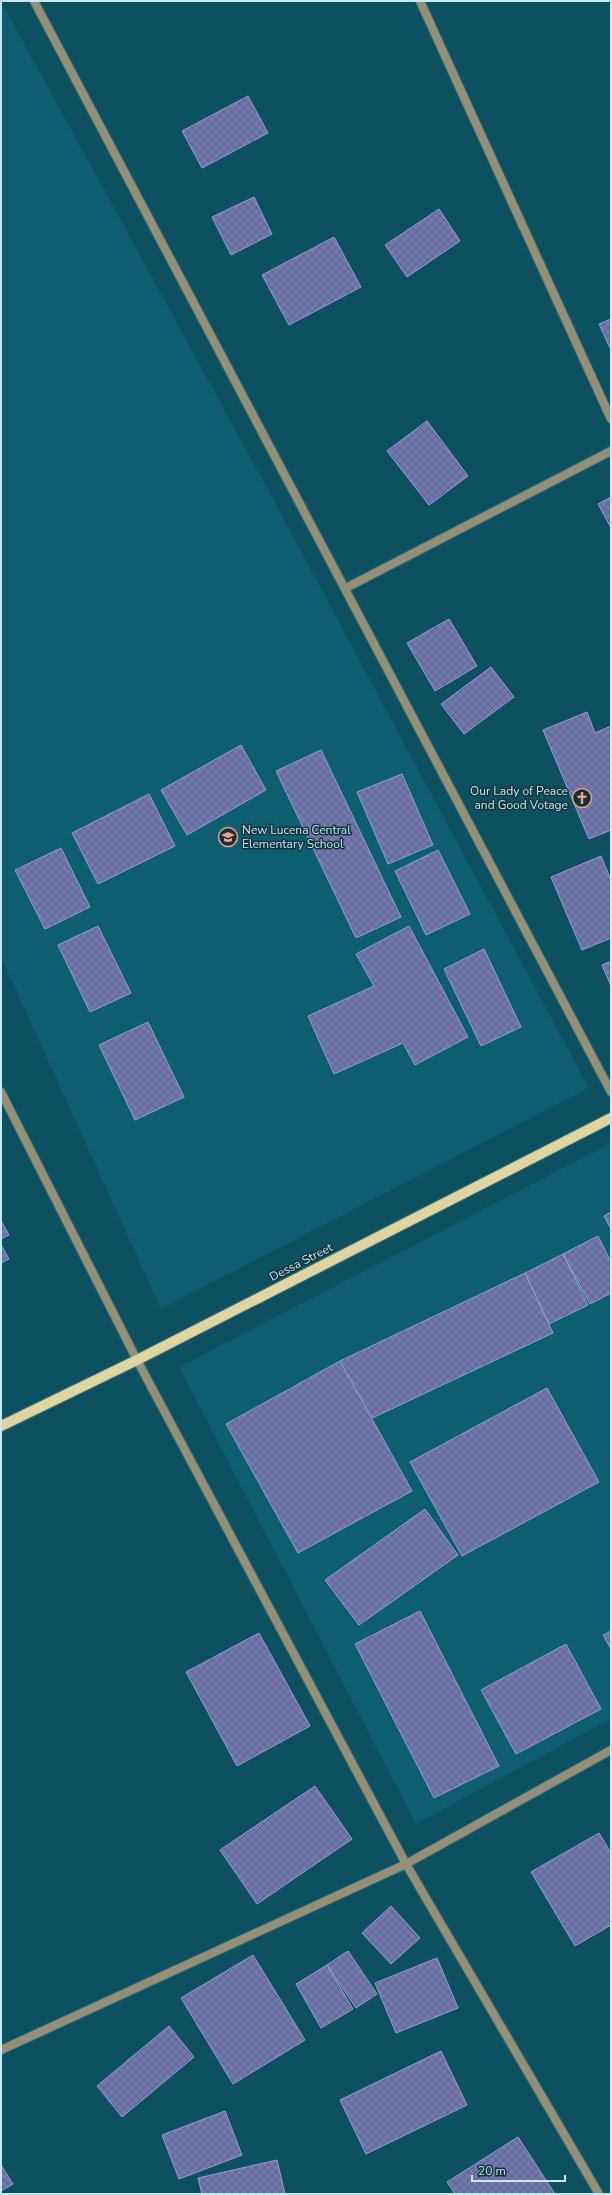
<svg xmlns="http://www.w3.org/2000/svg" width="612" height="2195" viewBox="0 0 612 2195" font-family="'Nunito Sans',sans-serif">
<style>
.built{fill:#0d5e6f}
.building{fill:url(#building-cross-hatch);stroke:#979ed7}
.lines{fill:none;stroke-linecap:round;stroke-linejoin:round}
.minor-casing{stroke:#326f7d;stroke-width:10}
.primary-casing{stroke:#326f7d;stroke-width:12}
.minor{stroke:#948f75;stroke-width:8}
.primary{stroke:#e0d59f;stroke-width:10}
.labels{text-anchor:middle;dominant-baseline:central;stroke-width:3;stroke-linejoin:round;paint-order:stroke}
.poi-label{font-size:12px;fill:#c5eaf5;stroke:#11323b;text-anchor:end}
.street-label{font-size:12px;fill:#c5eaf5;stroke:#11323b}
</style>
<defs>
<pattern id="building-cross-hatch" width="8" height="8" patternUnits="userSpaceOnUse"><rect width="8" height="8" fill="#7278af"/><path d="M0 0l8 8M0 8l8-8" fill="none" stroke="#5c6487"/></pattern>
</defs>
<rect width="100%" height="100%" fill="#0d505f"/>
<!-- built -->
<g class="built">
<path d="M1,1l271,496 317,591 -428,221 -160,-352z"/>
<path d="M611,1143v576l-195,105 -237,-457z"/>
</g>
<!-- building -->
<g class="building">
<path d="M248,96l20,37 -66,35 -20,-37z"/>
<path d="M254,197l18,37 -41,21 -19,-38z"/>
<path d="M439,209l21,32 -53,36 -22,-32z"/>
<path d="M334,237l27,50 -72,38 -27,-50z"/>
<path d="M611,319v31l-12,-26z"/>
<path d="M427,421l41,55 -39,29 -42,-54z"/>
<path d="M611,497v31l-13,-24z"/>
<path d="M449,619l28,47 -42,25 -28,-48z"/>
<path d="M491,667l23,30 -50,37 -23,-30z"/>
<path d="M587,712l8,21 16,-7v104l-22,9 -46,-109z"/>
<path d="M241,745l25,45 -79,45 -26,-45z"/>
<path d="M321,750l80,167 -45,21 -80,-167z"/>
<path d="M402,774l31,71 -45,19 -31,-72z"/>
<path d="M149,794l26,52 -77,38 -26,-51z"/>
<path d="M61,848l29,59 -45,22 -30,-59z"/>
<path d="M438,850l32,64 -44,21 -31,-64z"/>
<path d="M601,856l10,24v58l-29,12 -31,-73z"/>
<path d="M98,926l33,67 -41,19 -32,-67z"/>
<path d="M409,926l59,111 -53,28 -12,-22 -69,31 -26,-58 66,-30 -18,-32z"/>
<path d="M484,949l37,78 -40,19 -37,-77z"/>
<path d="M611,961v25l-9,-21z"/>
<path d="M148,1022l36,75 -49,23 -36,-75z"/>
<path d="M611,1212v17l-7,-13z"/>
<path d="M1,1221l8,14 -8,4z"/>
<path d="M598,1236l13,26v31l-21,11 -27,-50z"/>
<path d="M1,1245l8,14 -8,4z"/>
<path d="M563,1254l25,51 -39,19 -24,-51z"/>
<path d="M525,1273l28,60 -185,87 -28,-59z"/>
<path d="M340,1361l72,130 -114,62 -72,-129z"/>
<path d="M547,1388l52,94 -137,74 -52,-94z"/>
<path d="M425,1509l33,46 -99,70 -34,-45z"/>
<path d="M420,1611l79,155 -65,32 -79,-154z"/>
<path d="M611,1631v18l-8,-14z"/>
<path d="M259,1633l51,93 -73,40 -51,-94z"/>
<path d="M566,1644l35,65 -85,45 -35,-64z"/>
<path d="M315,1786l37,53 -95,65 -37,-54z"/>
<path d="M599,1833l12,20v72l-36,21 -44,-74z"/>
<path d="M391,1906l29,32 -29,26 -29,-31z"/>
<path d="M348,1951l29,43 -21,14 -29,-43z"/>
<path d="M253,1955l52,85 -72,44 -52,-86z"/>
<path d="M437,1958l21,50 -62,25 -21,-50z"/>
<path d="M327,1965l26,44 -32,19 -25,-44z"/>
<path d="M169,2026l25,31 -72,60 -25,-31z"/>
<path d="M441,2051l26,54 -101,49 -26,-54z"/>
<path d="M225,2111l17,44 -63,24 -17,-44z"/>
<path d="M518,2137l37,57h-100l-8,-12z"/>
<path d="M277,2160l8,34h-83l-4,-16z"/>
<path d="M1,2165l12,19 -12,7z"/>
</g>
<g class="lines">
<defs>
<g id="minor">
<path d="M34,1l577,1091"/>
<path d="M420,1l191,418"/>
<path d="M346,588l265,-137"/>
<path d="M1,1092l136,268 269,504 193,330"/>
<path d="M1,2050l405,-186 205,-114"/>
</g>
<path id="primary" d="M1,1426l136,-66 474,-242"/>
</defs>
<!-- minor casing -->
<use href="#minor" class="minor-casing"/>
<!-- primary casing -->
<use href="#primary" class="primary-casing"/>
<!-- minor -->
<use href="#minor" class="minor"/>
<!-- primary -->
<use href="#primary" class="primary"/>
</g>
<!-- icons -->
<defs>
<symbol id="church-ring" viewBox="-11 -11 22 22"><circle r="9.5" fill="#11323b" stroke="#f39f84" stroke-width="1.5"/><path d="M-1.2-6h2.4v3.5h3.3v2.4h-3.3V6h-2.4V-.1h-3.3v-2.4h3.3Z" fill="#f39f84"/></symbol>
<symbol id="school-ring" viewBox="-11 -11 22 22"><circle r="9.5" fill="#11323b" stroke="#f39f84" stroke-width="1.5"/><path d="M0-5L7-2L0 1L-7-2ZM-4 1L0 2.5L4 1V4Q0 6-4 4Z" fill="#f39f84"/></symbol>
</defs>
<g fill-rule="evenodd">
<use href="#church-ring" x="571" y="787" width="22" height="22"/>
<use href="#school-ring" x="217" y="826" width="22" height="22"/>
</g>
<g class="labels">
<!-- poi labels -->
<g class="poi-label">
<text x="568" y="791">Our Lady of Peace<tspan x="568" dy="14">and Good Votage</tspan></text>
<text x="242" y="830" text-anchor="start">New Lucena Central<tspan x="242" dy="14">Elementary School</tspan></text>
</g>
<!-- street labels -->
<g class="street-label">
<text transform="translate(301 1262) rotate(-27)">Dessa Street</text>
</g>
</g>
<!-- border -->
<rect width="612" height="2195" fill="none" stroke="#c5eaf5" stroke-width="4"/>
<!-- scale -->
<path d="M472 2175v6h93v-6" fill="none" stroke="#c5eaf5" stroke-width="2"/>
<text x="478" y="2175" font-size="12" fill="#c5eaf5" stroke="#11323b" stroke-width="3" paint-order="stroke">20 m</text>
</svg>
